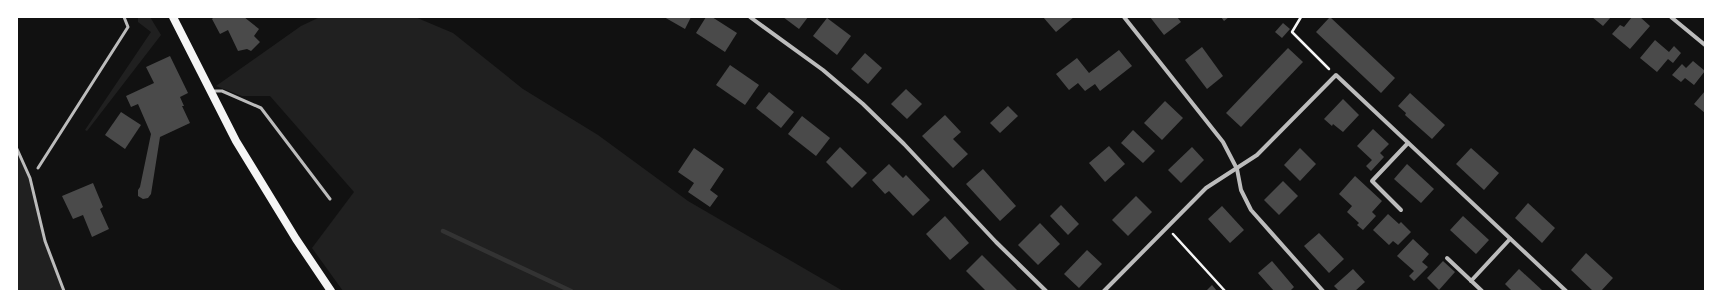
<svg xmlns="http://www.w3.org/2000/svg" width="1722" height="308" viewBox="0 0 1722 308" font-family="'PT Sans Narrow',sans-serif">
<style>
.green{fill:#202020}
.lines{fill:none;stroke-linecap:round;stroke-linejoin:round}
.stream{stroke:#333;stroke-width:4.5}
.building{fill:#4a4a4a}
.path{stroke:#f5f5f5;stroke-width:2.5}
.service{stroke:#bcbcbc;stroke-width:3}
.minor{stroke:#bcbcbc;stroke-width:4}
.secondary{stroke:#f5f5f5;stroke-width:8}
</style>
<rect width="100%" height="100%" fill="#111"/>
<!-- green -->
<g class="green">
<path d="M138,17h12l11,18 -74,96 -2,-1 66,-98 -13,-10z"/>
<path d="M320,17h95l38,16 70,56 75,46 90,66 155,90h-500l-31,-43 42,-56 -84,-96h-28l-26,-10 85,-60z"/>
<path d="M17,149l13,29 15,63 19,50h-47z"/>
</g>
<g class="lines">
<!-- stream -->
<path class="stream" d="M443,231l128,60"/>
</g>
<!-- building -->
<g class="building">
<path d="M214,17h30l15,12 -5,7 6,6 -9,9 -4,-2 -9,2 -10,-21 -8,4 -8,-15z"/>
<path d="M664,17h27l-6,12z"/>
<path d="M706,17h6l25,16 -12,19 -29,-19z"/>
<path d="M783,17h25l-9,12z"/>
<path d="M1043,17h31l-18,15z"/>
<path d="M1150,17h27l4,5 -17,13z"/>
<path d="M1221,17h8l-5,4z"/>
<path d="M1330,17l65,61 -14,15 -65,-61z"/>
<path d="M1592,17h19l-8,9z"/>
<path d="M1632,17h8l10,9 -20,23 -18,-15 8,-9 4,2z"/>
<path d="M827,18l24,18 -14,19 -24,-19z"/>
<path d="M1283,23l7,6 -8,9 -7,-6z"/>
<path d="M1655,40l14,12 5,-6 7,7 -8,10 -5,-4 -11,13 -17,-14z"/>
<path d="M1202,47l21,29 -16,13 -22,-29z"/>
<path d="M1288,48l15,14 -62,65 -15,-14z"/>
<path d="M1119,50l13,16 -32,25 -5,-7 -10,7 -7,-8 -9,7 -13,-16 21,-16 12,15z"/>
<path d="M865,53l17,15 -14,16 -17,-15z"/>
<path d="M170,56l18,37 -8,4 4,9h-2l8,17 -30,14 -9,57 -3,4 -5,1 -5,-3v-6l2,-3 11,-53 -13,-30 -7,3 -5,-11 28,-13 -8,-16z"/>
<path d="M1693,61l12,10 -11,14 -9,-7 -4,4 -9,-7 10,-11 4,4z"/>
<path d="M730,65l29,20 -14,20 -29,-20z"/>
<path d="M906,89l16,15 -15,15 -16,-15z"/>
<path d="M1705,91v22l-11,-9z"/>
<path d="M769,92l25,20 -13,16 -25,-20z"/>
<path d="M1410,93l35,32 -13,14 -27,-24 1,-2 -8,-7z"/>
<path d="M1343,99l16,16 -16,17 -10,-8 -1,2 -8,-7z"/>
<path d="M1165,101l18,17 -21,22 -18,-17z"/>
<path d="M1008,106l10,10 -18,17 -10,-10z"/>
<path d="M121,112l20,13 -16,24 -20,-14z"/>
<path d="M945,115l16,17 -8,7 15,15 -15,14 -31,-32z"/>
<path d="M802,116l28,22 -14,18 -28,-22z"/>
<path d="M1373,129l16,15 -9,9 4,4 -13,14 -5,-5 6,-6 -15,-14z"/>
<path d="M1133,130l22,21 -12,12 -22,-20z"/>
<path d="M1109,146l16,18 -20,18 -16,-19z"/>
<path d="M840,147l27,26 -15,15 -26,-26z"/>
<path d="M1192,147l12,13 -23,23 -13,-13z"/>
<path d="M694,148l30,21 -14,21 8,6 -8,11 -22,-15 6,-9 -16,-11z"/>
<path d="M1300,148l16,16 -16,17 -16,-16z"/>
<path d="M1471,148l28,25 -15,17 -28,-26z"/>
<path d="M889,164l14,14 3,-3 24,25 -17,16 -24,-25 -4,3 -13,-14z"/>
<path d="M1407,164l27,25 -13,14 -27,-24z"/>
<path d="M983,169l33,37 -16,15 -34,-37z"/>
<path d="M1355,176l27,25 -10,11 4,4 -13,14 -6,-5 2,-2 -12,-11 5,-6 -13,-12z"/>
<path d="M1283,181l15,15 -19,19 -15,-15z"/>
<path d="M93,183l10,24 -3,2 9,20 -17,8 -9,-22 -10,4 -11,-23z"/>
<path d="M1136,196l16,16 -24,24 -16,-16z"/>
<path d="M1528,203l27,25 -13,15 -27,-25z"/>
<path d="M1061,205l18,19 -11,11 -18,-19z"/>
<path d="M1222,206l22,24 -14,13 -22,-24z"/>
<path d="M1388,214l11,10 2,-2 10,10 -13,13 -5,-4 -4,4 -16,-15z"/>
<path d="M945,216l24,27 -19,17 -24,-26z"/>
<path d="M1463,216l26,24 -13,14 -26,-24z"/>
<path d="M1040,223l20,21 -22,21 -20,-20z"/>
<path d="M1319,233l25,26 -15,14 -25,-27z"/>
<path d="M1413,239l16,15 -7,8 6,5 -14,14 -5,-5 5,-5 -17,-15z"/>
<path d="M1087,250l15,14 -23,24 -15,-14z"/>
<path d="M1586,253l27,25 -12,13h-8l-22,-21z"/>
<path d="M982,255l36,36 -33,-1 -19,-19z"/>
<path d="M1272,261l22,26 -4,4h-16l-16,-18z"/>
<path d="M1443,261l12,11 -16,18 -12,-12z"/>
<path d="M1353,269l12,13 -10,9h-16l-5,-5z"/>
<path d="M1519,269l24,22h-31l-7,-7z"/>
<path d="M1212,285l5,6h-11z"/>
</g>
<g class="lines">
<!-- path -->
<g class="path">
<path d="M1301,17l-9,15 37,37"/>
<path d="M1173,234l52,57"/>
</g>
<!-- service -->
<g class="service">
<path d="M212,91h10l39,17 69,91"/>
<path d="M17,149l13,29 15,63 19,50"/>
<path d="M38,168l90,-141 -4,-10"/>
</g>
<!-- minor -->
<g class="minor">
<path d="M750,17l73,53 40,34 41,40 92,98 50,49"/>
<path d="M1124,17l99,125 14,27 4,21 10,20 72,81"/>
<path d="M1671,17l34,28"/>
<path d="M1401,210l-29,-29 36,-38"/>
<path d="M1447,258l35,33"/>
<path d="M1471,281l39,-42"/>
<path d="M1104,291l102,-103 51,-33 79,-80 230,216"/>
</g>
<!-- secondary -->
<path class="secondary" d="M173,17l63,124 60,98 35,52"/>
</g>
<!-- border -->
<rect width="1722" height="308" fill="none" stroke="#ffffff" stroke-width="36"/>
</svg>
